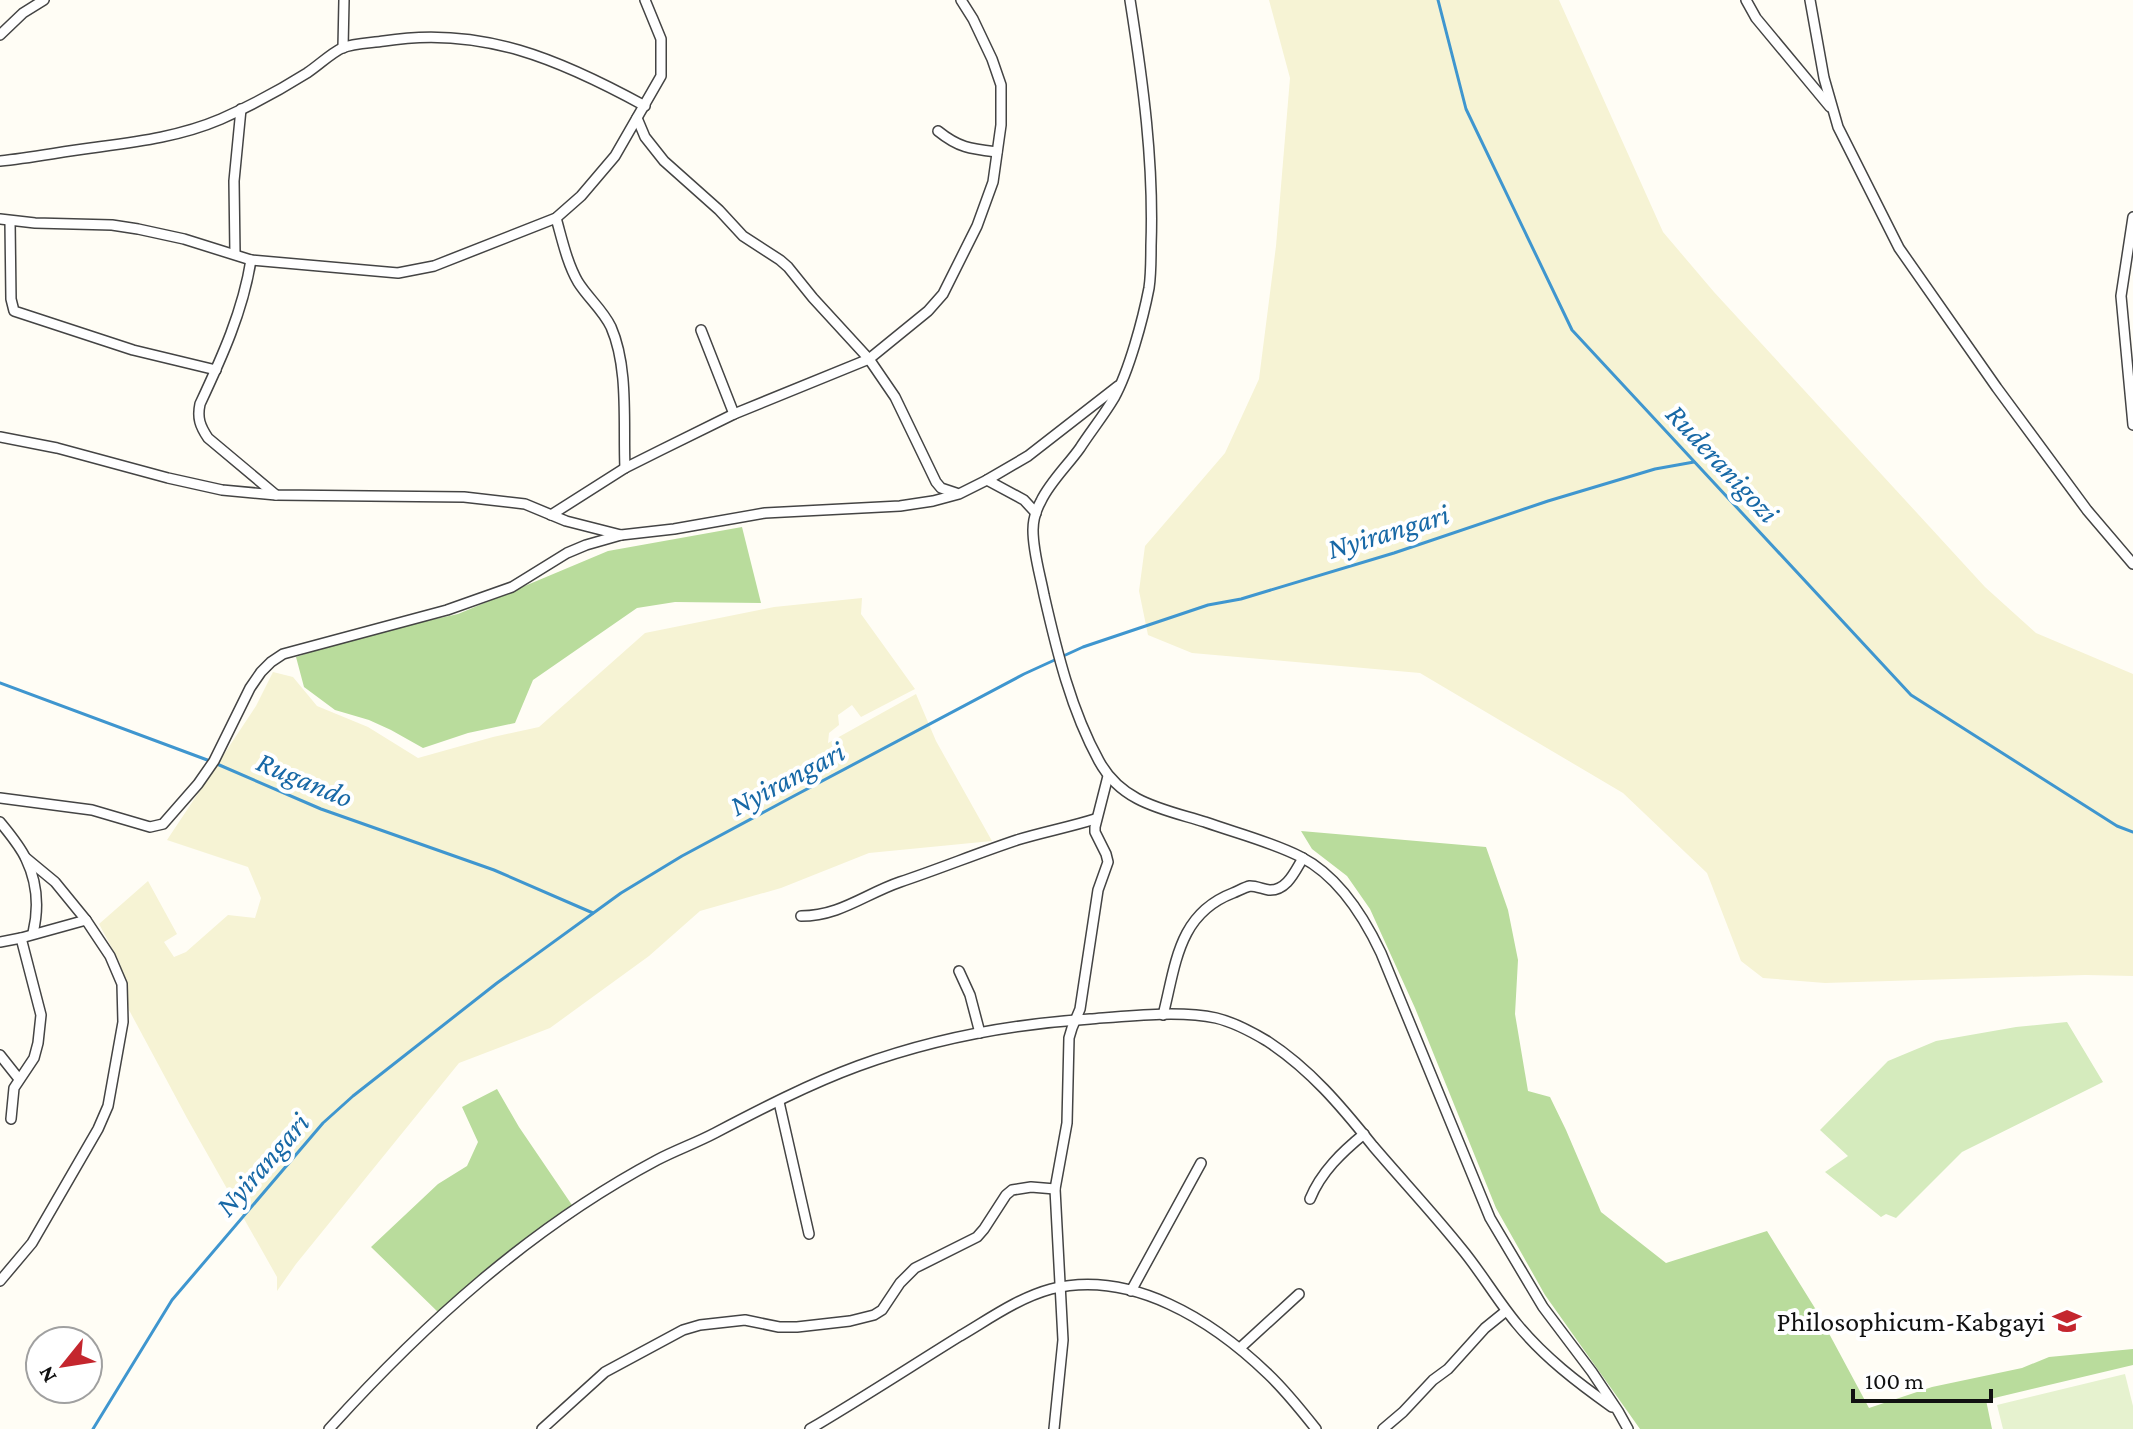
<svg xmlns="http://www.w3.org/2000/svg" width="2133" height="1429" viewBox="0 0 2133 1429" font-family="'Crimson Pro',serif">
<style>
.farmland{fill:#f6f3d4}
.green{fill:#d5ebbd}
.forest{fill:#b9dc9c}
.pitch{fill:#e6f2cf}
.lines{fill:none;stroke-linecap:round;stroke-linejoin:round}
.stream{stroke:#3f96cf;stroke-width:3}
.street-casing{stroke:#444;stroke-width:12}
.street{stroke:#fff;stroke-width:9}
.labels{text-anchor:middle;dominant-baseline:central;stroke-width:8;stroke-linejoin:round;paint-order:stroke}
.poi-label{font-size:28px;fill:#111;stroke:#fff;text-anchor:end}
.water-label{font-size:30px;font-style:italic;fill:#1768a6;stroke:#fff}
</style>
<rect width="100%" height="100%" fill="#fffdf5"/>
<!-- farmland -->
<g class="farmland">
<path d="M1269,0h290l104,232 51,60 271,295 51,46 97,41v302l-48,-1 -260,8 -62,-5 -22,-17 -34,-88 -84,-80 -203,-120 -228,-20 -44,-18 -9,-44 6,-45 80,-93 34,-74 17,-133 14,-168z"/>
<path d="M862,598l-1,16 54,75 -54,28 -9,-12 -14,10 1,10 -10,8 -1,10 88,-49 20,47 56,100 -123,12 -88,35 -81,23 -51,45 -99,72 -91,35 -163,201 -19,27v-14l-90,-159 -58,-108 -9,-47 -21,-39 49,-43 29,53 -13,8 10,15 12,-5 42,-37 27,3 6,-20 -13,-31 -81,-27 89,-134 17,-34 20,5 24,29 51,21 50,31 75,-21 46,-10 106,-94 129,-26z"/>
</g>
<!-- green -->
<path class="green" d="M2067,1022l36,60 -141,70 -66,66 -10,-4 -5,3 -56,-45 23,-16 -28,-26 68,-69 48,-20 80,-14z"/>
<!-- forest -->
<g class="forest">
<path d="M742,527l19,76 -86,-1 -38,6 -104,72 -18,43 -47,10 -45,15 -32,-18 -22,-10 -34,-10 -31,-23 -8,-30 67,-22 95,-21 150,-63z"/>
<path d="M1301,831l185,16 22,63 10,50 -3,54 13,77 22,6 16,33 35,82 65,51 101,-32 51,82 51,95 63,-21 90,-19 27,-11 84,-8v16l-147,35 6,29h-352l-95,-134 -49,-87 -81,-200 -45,-99 -23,-33 -35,-27z"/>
<path d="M497,1089l22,38 55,81 -66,45 -69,60 -68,-66 67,-63 29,-18 11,-24 -16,-35z"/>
</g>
<!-- pitch -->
<path class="pitch" d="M2125,1374l8,32v23h-130l-6,-24z"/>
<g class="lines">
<!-- stream -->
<g class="stream">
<path d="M1438,0l28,109 106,221 339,365 206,131 16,6"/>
<path d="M0,683l210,78"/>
<path d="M217,764l104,45 173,61 99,43"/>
<path d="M93,1429l79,-129 151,-177 30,-27 144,-113 124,-90 61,-37 110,-59 232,-123 59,-27 125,-42 33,-6 153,-46 154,-52 107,-32 39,-7"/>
</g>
<defs>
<g id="street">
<path d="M1130,0c13,82 24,163 21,246 0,14 0,29 -2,42 -6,31 -20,83 -35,110 -10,17 -23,33 -34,50 -12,17 -30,34 -39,53 -5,9 -8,19 -8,29 0,22 7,44 11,65 13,57 27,115 55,166 23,42 64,48 106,61 31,11 67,20 96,35 37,19 63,60 80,96l109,265 53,89 49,65 26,39 10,18"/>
<path d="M1746,0l10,18 74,89"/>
<path d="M1810,0l14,78 14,49 61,121 98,140 90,122 46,54"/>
<path d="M0,35l23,-22 21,-13"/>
<path d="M343,48l1,-48"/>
<path d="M637,118l8,19 19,24 55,49 24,26 37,24 8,7 25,31 56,61 26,38 41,85 5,6 15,5"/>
<path d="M938,131c21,17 33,18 59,21"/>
<path d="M0,161c30,-3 60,-9 91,-13 44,-6 88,-11 130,-29 29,-13 59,-29 86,-46 12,-8 23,-19 35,-25 12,-5 29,-5 42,-7 97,-16 177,19 261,65"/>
<path d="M2133,217l-12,79 12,129"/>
<path d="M556,218c6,21 11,45 22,64 10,16 25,28 33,45 18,41 12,97 14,141"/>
<path d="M0,219l35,4 77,2 26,4 46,10 67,21 147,13 36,-7 122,-48 25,-22 34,-40 46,-80v-37l-16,-39"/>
<path d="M10,221l1,78 3,12 119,39 83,20"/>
<path d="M235,254l-1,-73 7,-72"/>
<path d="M251,260c-8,51 -29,97 -51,144 -3,14 0,22 8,34l68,57"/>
<path d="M701,330l33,84"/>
<path d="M0,437l57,11 111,30 54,12 54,5 188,2 61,7 41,17 55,14"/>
<path d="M987,480l37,20 12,13"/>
<path d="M551,515l74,-47 36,-18 73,-36 135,-55 59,-48 15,-17 34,-68 16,-44 8,-57v-40l-9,-26 -19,-40 -12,-19"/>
<path d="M0,798l92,12 58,17 13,-3 35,-40 16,-23 36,-73 11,-16 10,-10 12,-8 164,-44 65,-23 55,-34 19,-8 35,-10 53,-6 91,-16 135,-7 33,-5 26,-7 28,-14 41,-24 90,-70"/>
<path d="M0,822c9,11 20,24 26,37 11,23 13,49 7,74"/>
<path d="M801,916c39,0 64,-22 99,-34 39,-13 78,-29 117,-42 26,-8 53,-13 78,-21"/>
<path d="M0,942l21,-4 65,-18"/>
<path d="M959,971l11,24 10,38"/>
<path d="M1163,1015c13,-51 15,-101 70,-122 5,-2 12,-6 17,-7 6,0 13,3 19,4 18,1 26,-19 34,-32"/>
<path d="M0,1055l19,24"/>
<path d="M779,1102l30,132"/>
<path d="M11,1119l3,-31 20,-30 4,-15 3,-28 -20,-77"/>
<path d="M1310,1199c11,-27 32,-47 54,-65"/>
<path d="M0,1281l32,-38 66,-114 10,-23 15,-84 -1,-38 -12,-28 -24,-36 -31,-38 -29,-24"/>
<path d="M1131,1291l70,-128"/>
<path d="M1240,1348l59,-54"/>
<path d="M329,1429c95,-105 202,-202 328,-269 19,-10 39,-17 58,-27 46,-24 94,-49 143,-67 74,-27 154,-42 232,-47 37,-3 90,-9 126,-1 17,4 36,14 51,23 43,28 74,65 106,105 29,34 60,67 88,102 20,24 36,52 56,76 27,33 61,59 95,83"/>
<path d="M542,1429l63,-57 78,-42 17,-5 45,-5 34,7h18l53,-6 24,-6 8,-5 18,-27 15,-15 62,-31 7,-8 22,-34 6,-5 19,-3 24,2"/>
<path d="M810,1429c51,-30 100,-62 150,-93 29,-17 58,-38 91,-47 81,-20 162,32 217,85 18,17 33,36 48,55"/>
<path d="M1054,1429l9,-89 -8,-151 12,-66 2,-85 3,-10 8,-19 18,-119 10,-28 -2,-8 -11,-22v-5l13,-51"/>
<path d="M1383,1429l20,-17 30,-32 15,-11 37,-41 21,-17"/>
</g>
</defs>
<!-- street casing -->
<use href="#street" class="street-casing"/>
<!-- street -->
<use href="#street" class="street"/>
</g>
<!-- icons -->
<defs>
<symbol id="school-bare" viewBox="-9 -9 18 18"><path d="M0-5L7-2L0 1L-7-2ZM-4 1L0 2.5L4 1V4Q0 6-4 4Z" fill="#c4262e" stroke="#fff" stroke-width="2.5" paint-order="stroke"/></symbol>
</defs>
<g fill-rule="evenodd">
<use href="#school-bare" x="2047" y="1301" width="40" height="40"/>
</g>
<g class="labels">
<!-- poi labels -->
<g class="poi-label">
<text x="2045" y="1321">Philosophicum-Kabgayi</text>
</g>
<!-- water labels -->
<g class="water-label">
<text transform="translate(1723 463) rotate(47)">Ruderanigozi</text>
<text transform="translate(1388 531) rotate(-17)">Nyirangari</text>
<text transform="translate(787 778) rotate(-28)">Nyirangari</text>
<text transform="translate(305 779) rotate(23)">Rugando</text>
<text transform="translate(262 1164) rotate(-49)">Nyirangari</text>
</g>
</g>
<!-- north arrow -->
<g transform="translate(64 1365) rotate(240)"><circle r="38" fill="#ffffff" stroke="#a0a0a0" stroke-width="2"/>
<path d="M0-6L14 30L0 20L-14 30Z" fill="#c4262e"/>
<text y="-12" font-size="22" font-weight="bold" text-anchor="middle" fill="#111111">N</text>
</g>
<!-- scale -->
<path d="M1853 1389v12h138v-12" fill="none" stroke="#111111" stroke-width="4"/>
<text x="1865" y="1389" font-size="24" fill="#111111" stroke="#ffffff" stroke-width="6" paint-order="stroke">100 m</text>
</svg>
